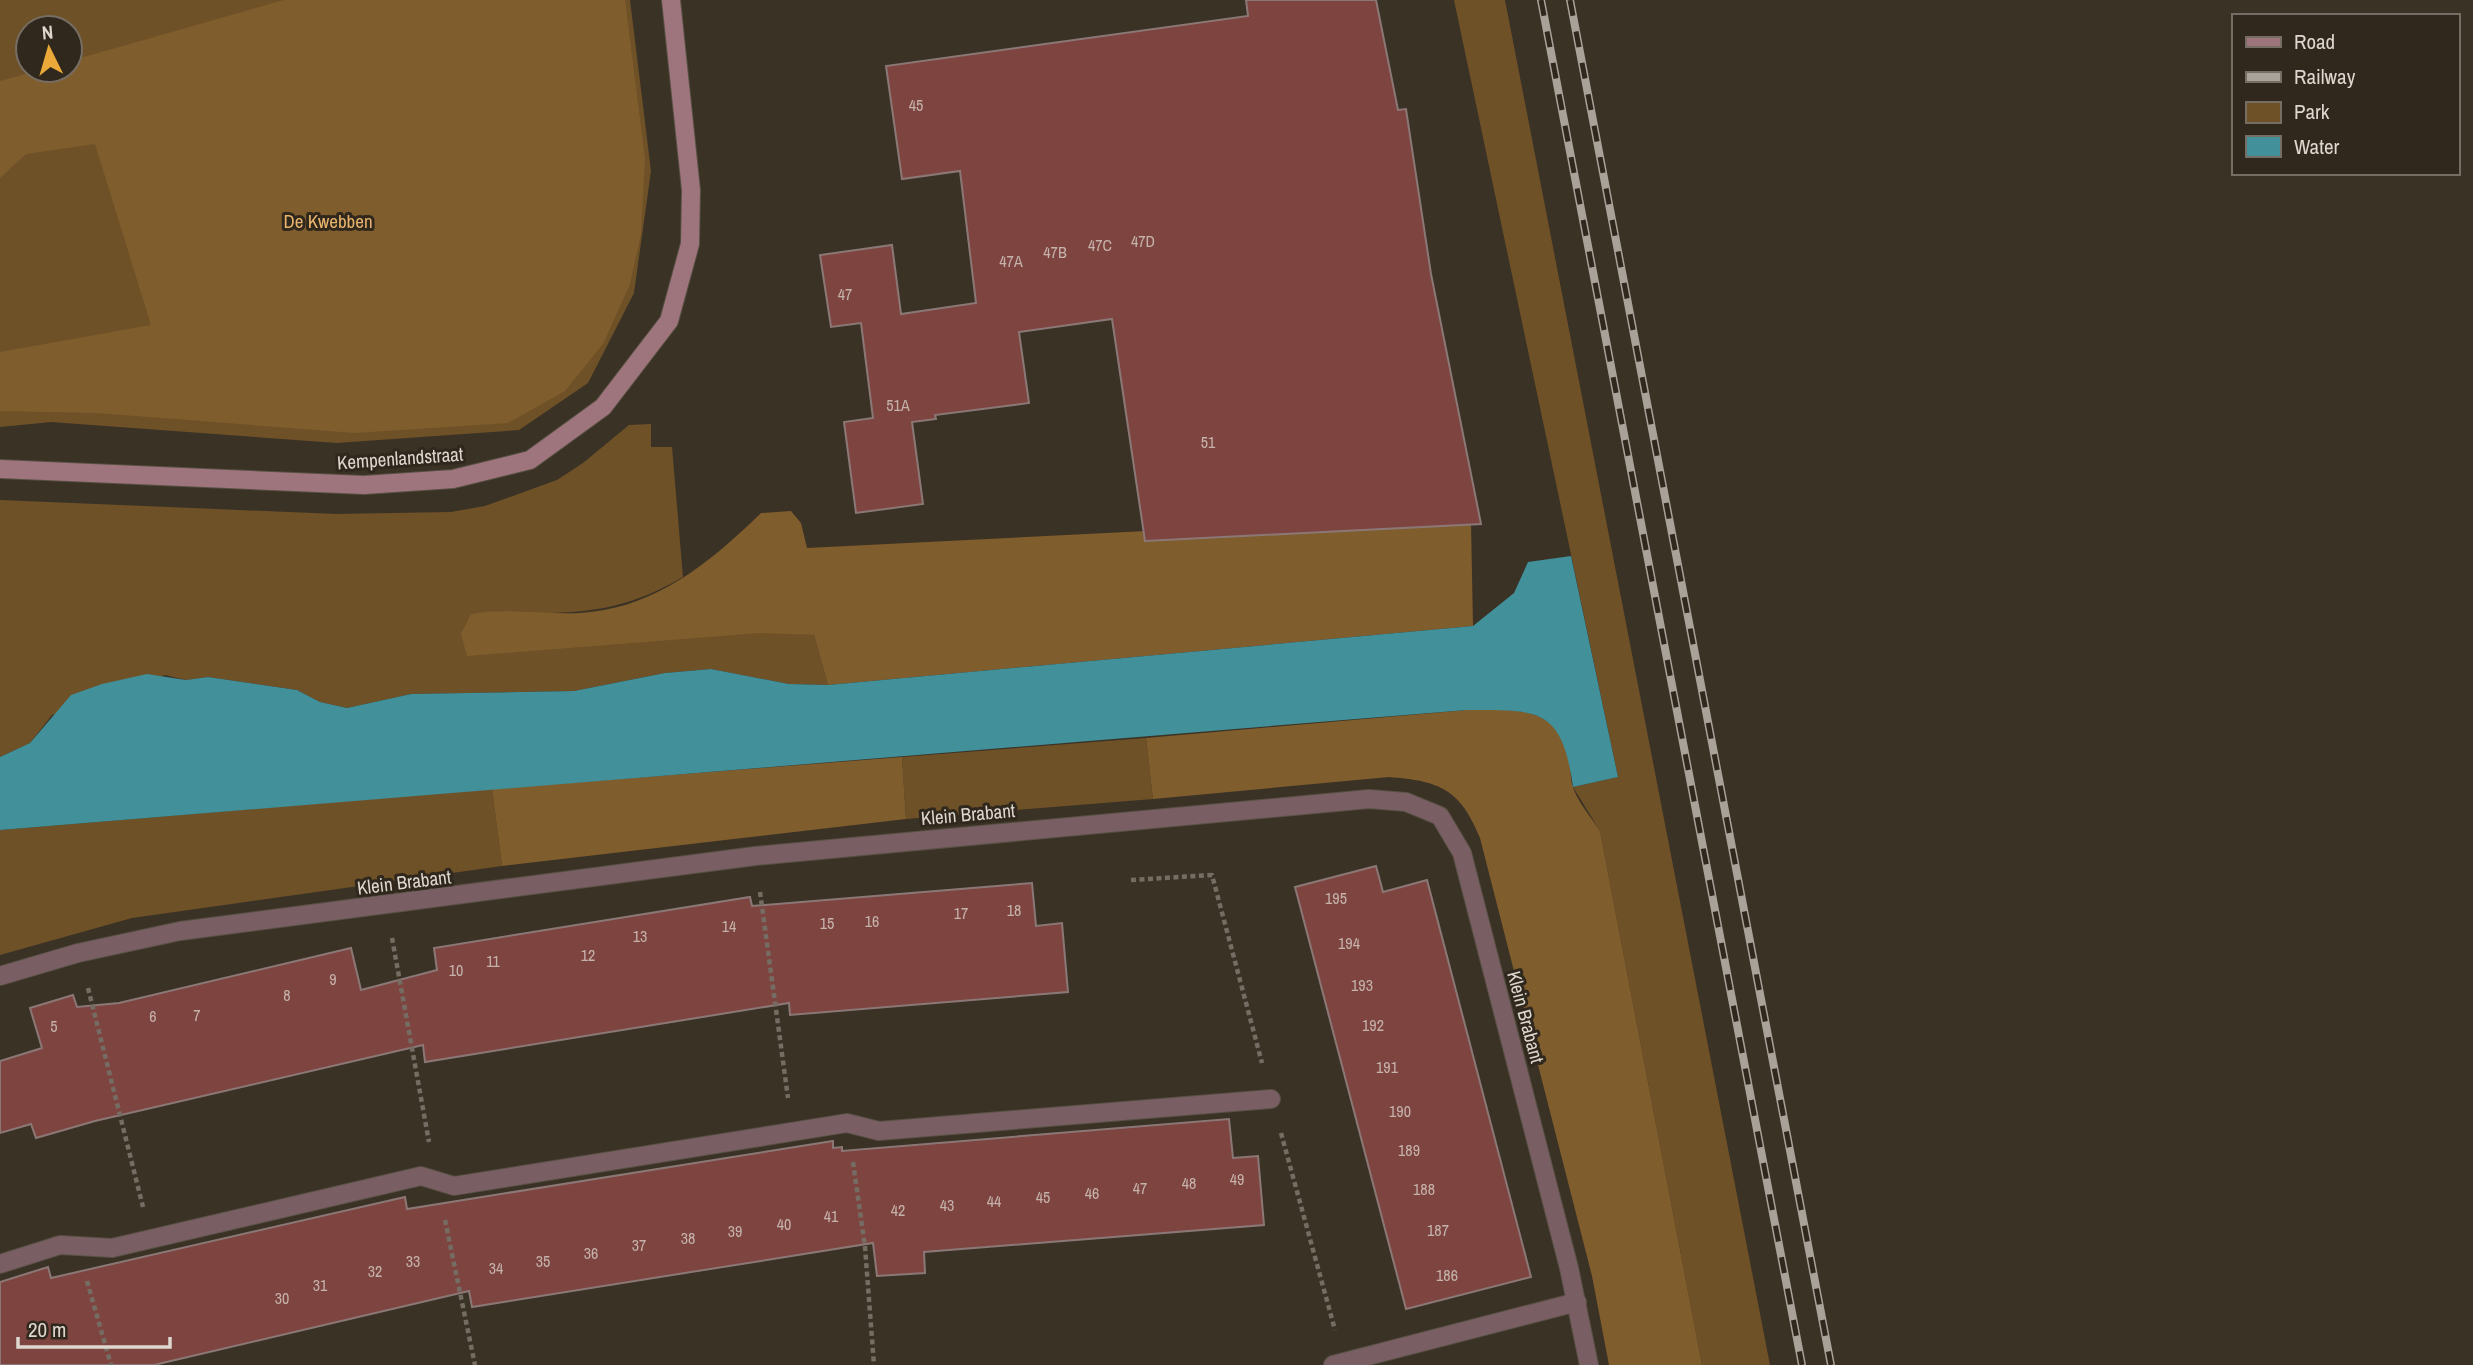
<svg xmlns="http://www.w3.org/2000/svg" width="2473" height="1365" viewBox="0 0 2473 1365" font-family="'Archivo Narrow',sans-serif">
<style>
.green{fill:#6f5128;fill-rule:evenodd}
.forest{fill:#805d2d}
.water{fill:#41909a}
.building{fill:#7e4540;stroke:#8b7876;stroke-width:2}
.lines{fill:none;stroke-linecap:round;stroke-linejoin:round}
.lane-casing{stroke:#585044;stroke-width:20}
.street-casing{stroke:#585044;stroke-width:20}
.secondary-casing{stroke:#585044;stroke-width:20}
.path{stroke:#756d63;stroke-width:4.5;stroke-dasharray:5 3.5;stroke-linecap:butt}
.lane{stroke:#795e63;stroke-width:18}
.street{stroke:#795e63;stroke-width:18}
.secondary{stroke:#9f757d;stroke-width:18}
.rail-casing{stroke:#a9a299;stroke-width:8}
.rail{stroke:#31281d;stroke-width:5;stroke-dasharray:16;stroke-linecap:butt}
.labels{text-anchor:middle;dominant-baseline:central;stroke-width:6;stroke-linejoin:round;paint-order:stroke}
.number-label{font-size:16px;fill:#c5b2ab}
.park-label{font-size:19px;fill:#e8b36c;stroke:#31281d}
.street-label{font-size:19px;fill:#ddd7cf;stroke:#31281d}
</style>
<rect width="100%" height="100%" fill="#3b3226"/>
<!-- green -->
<g class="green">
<path d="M0,0h630l21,171 -17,122 -46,90 -69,47 -182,13 -286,-21 -51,5zM28,28h42v42h-42z"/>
<path d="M1454,0h51l265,1365h-68l-102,-534 -27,-44 45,-10z"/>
<path d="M651,424v23h21l11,130c-48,28 -87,36 -141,36 -25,1 -46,-3 -70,1l342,21 14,50 -39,-1 -78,-15 -46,4 -91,18 -163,3 -64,14 -27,-6 -23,-12 -89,-13 -22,3 -21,-5 -113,40 -22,28 -30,14v-257l336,14 115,-2 34,-6 72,-26 26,-17 46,-38z"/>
<path d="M1146,738l7,61 -247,20 -4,-62z"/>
<path d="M492,789l10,77 -370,52 -132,37v-125z"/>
</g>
<!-- forest -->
<g class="forest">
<path d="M284,0h341l20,159 -4,75 -11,50 -27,60 -38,47 -57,32 -153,10 -258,-20 -97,-2v-59l151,-27 -56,-181 -69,10 -26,24v-97l40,-11h30v-9z"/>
<path d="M791,511l10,12 6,25 602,-30 62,5 2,103 -645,59 -14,-50 -55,-2 -292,23 -6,-22 10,-20c44,-8 89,5 133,-4 63,-11 114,-55 157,-97z"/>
<path d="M1467,710c44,0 89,-7 102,47 2,9 1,18 3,27 4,16 19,33 28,47l102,534h-93l-17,-89 -112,-438c-20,-49 -40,-57 -91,-61l-236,22 -7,-61z"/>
<path d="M902,757l4,62 -404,47 -10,-77z"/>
</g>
<!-- water -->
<path class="water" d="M1571,556l47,221 -45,10c-11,-80 -35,-77 -106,-77l-1467,120v-73l30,-14 41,-48 31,-11 45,-10 39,6 22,-3 89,13 23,12 27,6 64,-14 163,-3 91,-18 46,-4 78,15 39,1 645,-59 41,-33 14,-31z"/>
<!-- building -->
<g class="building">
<path d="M1246,0h130l22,110 8,-1 25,165 50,250 -336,17 -33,-222 -93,13 10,71 -94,12 1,4 -24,3 11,82 -67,9 -12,-91 29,-4 -12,-95 -30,4 -11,-72 72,-10 9,69 75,-11 -16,-132 -58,8 -16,-113 362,-50z"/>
<path d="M1376,866l7,26 44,-12 104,397 -125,32 -111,-422z"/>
<path d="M1032,883l4,43 26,-3 6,69 -278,23 -1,-12 -364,59 -2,-17 -328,76 -59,17 -5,-14 -31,9v-72l42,-13 -12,-40 43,-13 4,12 42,-4 232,-55 10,42 76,-20 -3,-22 316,-51 2,9z"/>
<path d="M1229,1119l4,39 25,-2 6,69 -340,27 1,21 -48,3 -4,-33 -401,64 -3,-16 -315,74h-154v-83l48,-15 3,11 354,-81 2,12 426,-68v7l9,-1v4z"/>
</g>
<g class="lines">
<defs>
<path id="lane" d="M0,1264l60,-19 52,3 309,-72 33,10 393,-63 32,8 392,-32"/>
<g id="street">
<path d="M0,976l78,-23 102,-22 575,-75 614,-57 37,3 34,14 22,37 107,415 20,97"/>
<path d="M1333,1365l244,-63"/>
</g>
<path id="secondary" d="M0,469l364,16 89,-6 77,-19 73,-53 66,-86 21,-77 1,-54 -20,-190"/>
</defs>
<!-- lane casing -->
<use href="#lane" class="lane-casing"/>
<!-- street casing -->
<use href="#street" class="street-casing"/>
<!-- secondary casing -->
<use href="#secondary" class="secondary-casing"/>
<!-- path -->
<g class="path">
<path d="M1131,880l81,-5 50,188"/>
<path d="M760,892l28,206"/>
<path d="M392,938l37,204"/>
<path d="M88,988l55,219"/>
<path d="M1281,1133l54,197"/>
<path d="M853,1162l12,85 9,118"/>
<path d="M445,1220l30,145"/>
<path d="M87,1281l24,84"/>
</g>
<!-- lane -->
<use href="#lane" class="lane"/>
<!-- street -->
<use href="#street" class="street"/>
<!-- secondary -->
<use href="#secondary" class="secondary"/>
<defs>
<g id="rail">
<path d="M1541,0l261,1365"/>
<path d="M1570,0l261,1365"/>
</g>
</defs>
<!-- rail casing -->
<use href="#rail" class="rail-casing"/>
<!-- rail -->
<use href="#rail" class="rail"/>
</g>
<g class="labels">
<!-- number labels -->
<g class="number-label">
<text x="916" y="105">45</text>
<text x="1143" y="241">47D</text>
<text x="1100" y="245">47C</text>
<text x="1055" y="252">47B</text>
<text x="1011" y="261">47A</text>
<text x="845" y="294">47</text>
<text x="898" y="405">51A</text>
<text x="1208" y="442">51</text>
<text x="1336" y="898">195</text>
<text x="1014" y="910">18</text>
<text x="961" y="913">17</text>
<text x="872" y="921">16</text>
<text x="827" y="923">15</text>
<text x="729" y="926">14</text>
<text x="640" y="936">13</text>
<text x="1349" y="943">194</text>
<text x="588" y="955">12</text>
<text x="493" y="961">11</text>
<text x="456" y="970">10</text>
<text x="333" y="979">9</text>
<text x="1362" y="985">193</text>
<text x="287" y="995">8</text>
<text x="197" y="1015">7</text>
<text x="153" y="1016">6</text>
<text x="1373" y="1025">192</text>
<text x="54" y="1026">5</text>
<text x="1387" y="1067">191</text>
<text x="1400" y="1111">190</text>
<text x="1409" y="1150">189</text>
<text x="1237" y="1179">49</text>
<text x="1189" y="1183">48</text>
<text x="1140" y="1188">47</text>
<text x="1424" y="1189">188</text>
<text x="1092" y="1193">46</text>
<text x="1043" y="1197">45</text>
<text x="994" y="1201">44</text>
<text x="947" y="1205">43</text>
<text x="898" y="1210">42</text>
<text x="831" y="1216">41</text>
<text x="784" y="1224">40</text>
<text x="1438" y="1230">187</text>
<text x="735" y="1231">39</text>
<text x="688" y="1238">38</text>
<text x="639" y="1245">37</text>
<text x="591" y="1253">36</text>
<text x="413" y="1261">33</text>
<text x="543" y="1261">35</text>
<text x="496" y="1268">34</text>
<text x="375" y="1271">32</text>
<text x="1447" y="1275">186</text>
<text x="320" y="1285">31</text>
<text x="282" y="1298">30</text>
</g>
<!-- park labels -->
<g class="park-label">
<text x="328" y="221">De Kwebben</text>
</g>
<!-- street labels -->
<g class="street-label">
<text transform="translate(400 458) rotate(-4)">Kempenlandstraat</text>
<text transform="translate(968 814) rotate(-5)">Klein Brabant</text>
<text transform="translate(404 882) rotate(-7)">Klein Brabant</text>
<text transform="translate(1526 1017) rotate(75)">Klein Brabant</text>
</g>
</g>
<!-- legend -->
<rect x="2232" y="14" width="228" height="161" fill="#31281d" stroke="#766e64" stroke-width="2"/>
<rect x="2246" y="37" width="35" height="10" fill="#9f757d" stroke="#766e64" stroke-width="2"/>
<text x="2294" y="49" font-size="21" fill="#ddd7cf">Road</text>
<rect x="2246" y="72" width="35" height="10" fill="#a9a299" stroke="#766e64" stroke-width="2"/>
<text x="2294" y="84" font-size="21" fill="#ddd7cf">Railway</text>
<rect x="2246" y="102" width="35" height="21" fill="#6f5128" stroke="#766e64" stroke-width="2"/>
<text x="2294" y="119" font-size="21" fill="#ddd7cf">Park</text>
<rect x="2246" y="136" width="35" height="21" fill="#41909a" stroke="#766e64" stroke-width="2"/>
<text x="2294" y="154" font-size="21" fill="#ddd7cf">Water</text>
<!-- north arrow -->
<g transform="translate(49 49) rotate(355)"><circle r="33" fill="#31281d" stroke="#766e64" stroke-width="2"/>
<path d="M0-5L12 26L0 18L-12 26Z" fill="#eba939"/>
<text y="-10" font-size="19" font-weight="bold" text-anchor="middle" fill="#ddd7cf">N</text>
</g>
<!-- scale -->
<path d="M18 1337v10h152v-10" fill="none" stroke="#ddd7cf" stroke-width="3.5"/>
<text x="28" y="1337" font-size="21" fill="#ddd7cf" stroke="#31281d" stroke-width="5" paint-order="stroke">20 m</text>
</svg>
